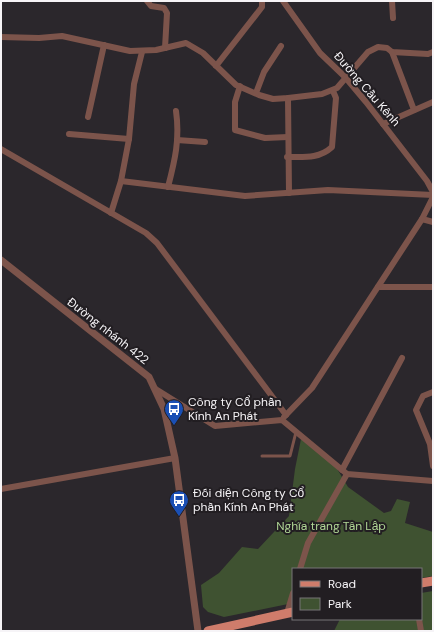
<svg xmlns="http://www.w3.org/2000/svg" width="434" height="632" viewBox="0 0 434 632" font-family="'DM Sans',sans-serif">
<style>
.green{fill:#3f5231}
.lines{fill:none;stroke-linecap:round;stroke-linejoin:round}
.service{stroke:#7c544b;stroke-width:3}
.minor{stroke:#7c544b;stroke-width:6}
.tertiary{stroke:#7c544b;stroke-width:7}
.primary{stroke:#cf7c6b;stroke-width:9}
.labels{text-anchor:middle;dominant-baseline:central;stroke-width:4;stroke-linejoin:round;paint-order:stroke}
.street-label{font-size:12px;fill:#f6f4f7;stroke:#221e22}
.poi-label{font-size:12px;fill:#f6f4f7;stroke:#221e22;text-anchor:start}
.park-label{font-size:12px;fill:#b1d796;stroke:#221e22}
</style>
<rect width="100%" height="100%" fill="#2b272c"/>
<!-- green -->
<g class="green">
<path d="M301,439l35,28 12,20 36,26 7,-2 6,-12 13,3 -5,21 28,9v44l-12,2v-9h-128v34l-69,14 -16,-5 -5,-5 -2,-22 18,-12 23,-26 16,2 31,-33 6,-47z"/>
<path d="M433,591v40h-99l6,-12h81v-26z"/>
</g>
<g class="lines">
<!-- service -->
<path class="service" d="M262,456h28l6,-24"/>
<!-- minor -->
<g class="minor">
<path d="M147,1l4,5 13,2 3,5 -2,35"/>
<path d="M283,1l37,52 25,24 21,25 61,79 6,11"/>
<path d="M392,1l1,17"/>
<path d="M1,37l38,1 23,-2 68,15 26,-1 30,-7 17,10 33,32 23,10 14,4 15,-1 34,-4 15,-6 31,-36 10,-5 9,1 5,4 36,2 5,-2"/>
<path d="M392,52l22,58"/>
<path d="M216,66l46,-59v-6"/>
<path d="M240,86l-5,16v28l30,8 23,-1"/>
<path d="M256,93l8,-21 17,-26"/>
<path d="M288,98l1,95"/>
<path d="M88,117l16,-72"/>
<path d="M383,124l50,-22"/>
<path d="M69,134l60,5"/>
<path d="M177,140l28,2"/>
<path d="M1,149l145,84 11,10 129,172"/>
<path d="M287,157c17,0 32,2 45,-10l4,-49 -3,-7"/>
<path d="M121,181l124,15 83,-6 105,5"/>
<path d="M168,187c7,-27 12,-48 8,-76"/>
<path d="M111,213l10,-32 8,-42 5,-55 8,-32"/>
<path d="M422,219l11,3"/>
<path d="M378,287h55"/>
<path d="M154,388l61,38 67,-6 65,54 86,7"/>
<path d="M433,392l-10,4 -7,14 14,34 3,22"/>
<path d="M284,417l28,-29 110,-169 11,-22"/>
<path d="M342,470l60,-112"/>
<path d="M1,489l174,-31"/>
<path d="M300,569l8,-26 39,-69"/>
<path d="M287,613l6,-20"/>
<path d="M419,619l2,12"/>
</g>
<!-- tertiary -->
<path class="tertiary" d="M1,260l148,117 15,32 11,49 23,173"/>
<!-- primary -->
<g class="primary">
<path d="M421,583l12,-2"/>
<path d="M208,631l85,-19"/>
</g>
</g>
<!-- icons -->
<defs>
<symbol id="bus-pin" viewBox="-11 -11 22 30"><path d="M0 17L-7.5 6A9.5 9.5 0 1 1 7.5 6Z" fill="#1a4fb4" stroke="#221e22"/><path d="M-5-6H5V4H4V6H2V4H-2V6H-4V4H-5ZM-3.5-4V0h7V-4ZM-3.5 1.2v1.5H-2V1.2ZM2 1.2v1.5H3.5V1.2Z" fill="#fff"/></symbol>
</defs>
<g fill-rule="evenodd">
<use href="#bus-pin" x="163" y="398" width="22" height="30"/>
<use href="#bus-pin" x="168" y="489" width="22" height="30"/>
</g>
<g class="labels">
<!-- street labels -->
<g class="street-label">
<text transform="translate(367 89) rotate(49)">Đường Cầu Kênh</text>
<text transform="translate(108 331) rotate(38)">Đường nhánh 422</text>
</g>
<!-- poi labels -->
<g class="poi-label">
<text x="188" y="402">Công ty Cổ phần<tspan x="188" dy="14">Kính An Phát</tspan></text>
<text x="193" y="493">Đối diện Công ty Cổ<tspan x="193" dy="14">phần Kính An Phát</tspan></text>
</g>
<!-- park labels -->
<g class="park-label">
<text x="331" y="526">Nghĩa trang Tân Lập</text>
</g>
</g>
<!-- border -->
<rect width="434" height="632" fill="none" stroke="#f6f4f7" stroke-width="4"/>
<!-- legend -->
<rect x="292" y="568" width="130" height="52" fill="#221e22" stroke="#777477"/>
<rect x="300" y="581" width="20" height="6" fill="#cf7c6b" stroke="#777477"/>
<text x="328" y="588" font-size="12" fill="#f6f4f7">Road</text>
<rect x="300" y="598" width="20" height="12" fill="#3f5231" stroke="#777477"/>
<text x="328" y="608" font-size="12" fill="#f6f4f7">Park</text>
</svg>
